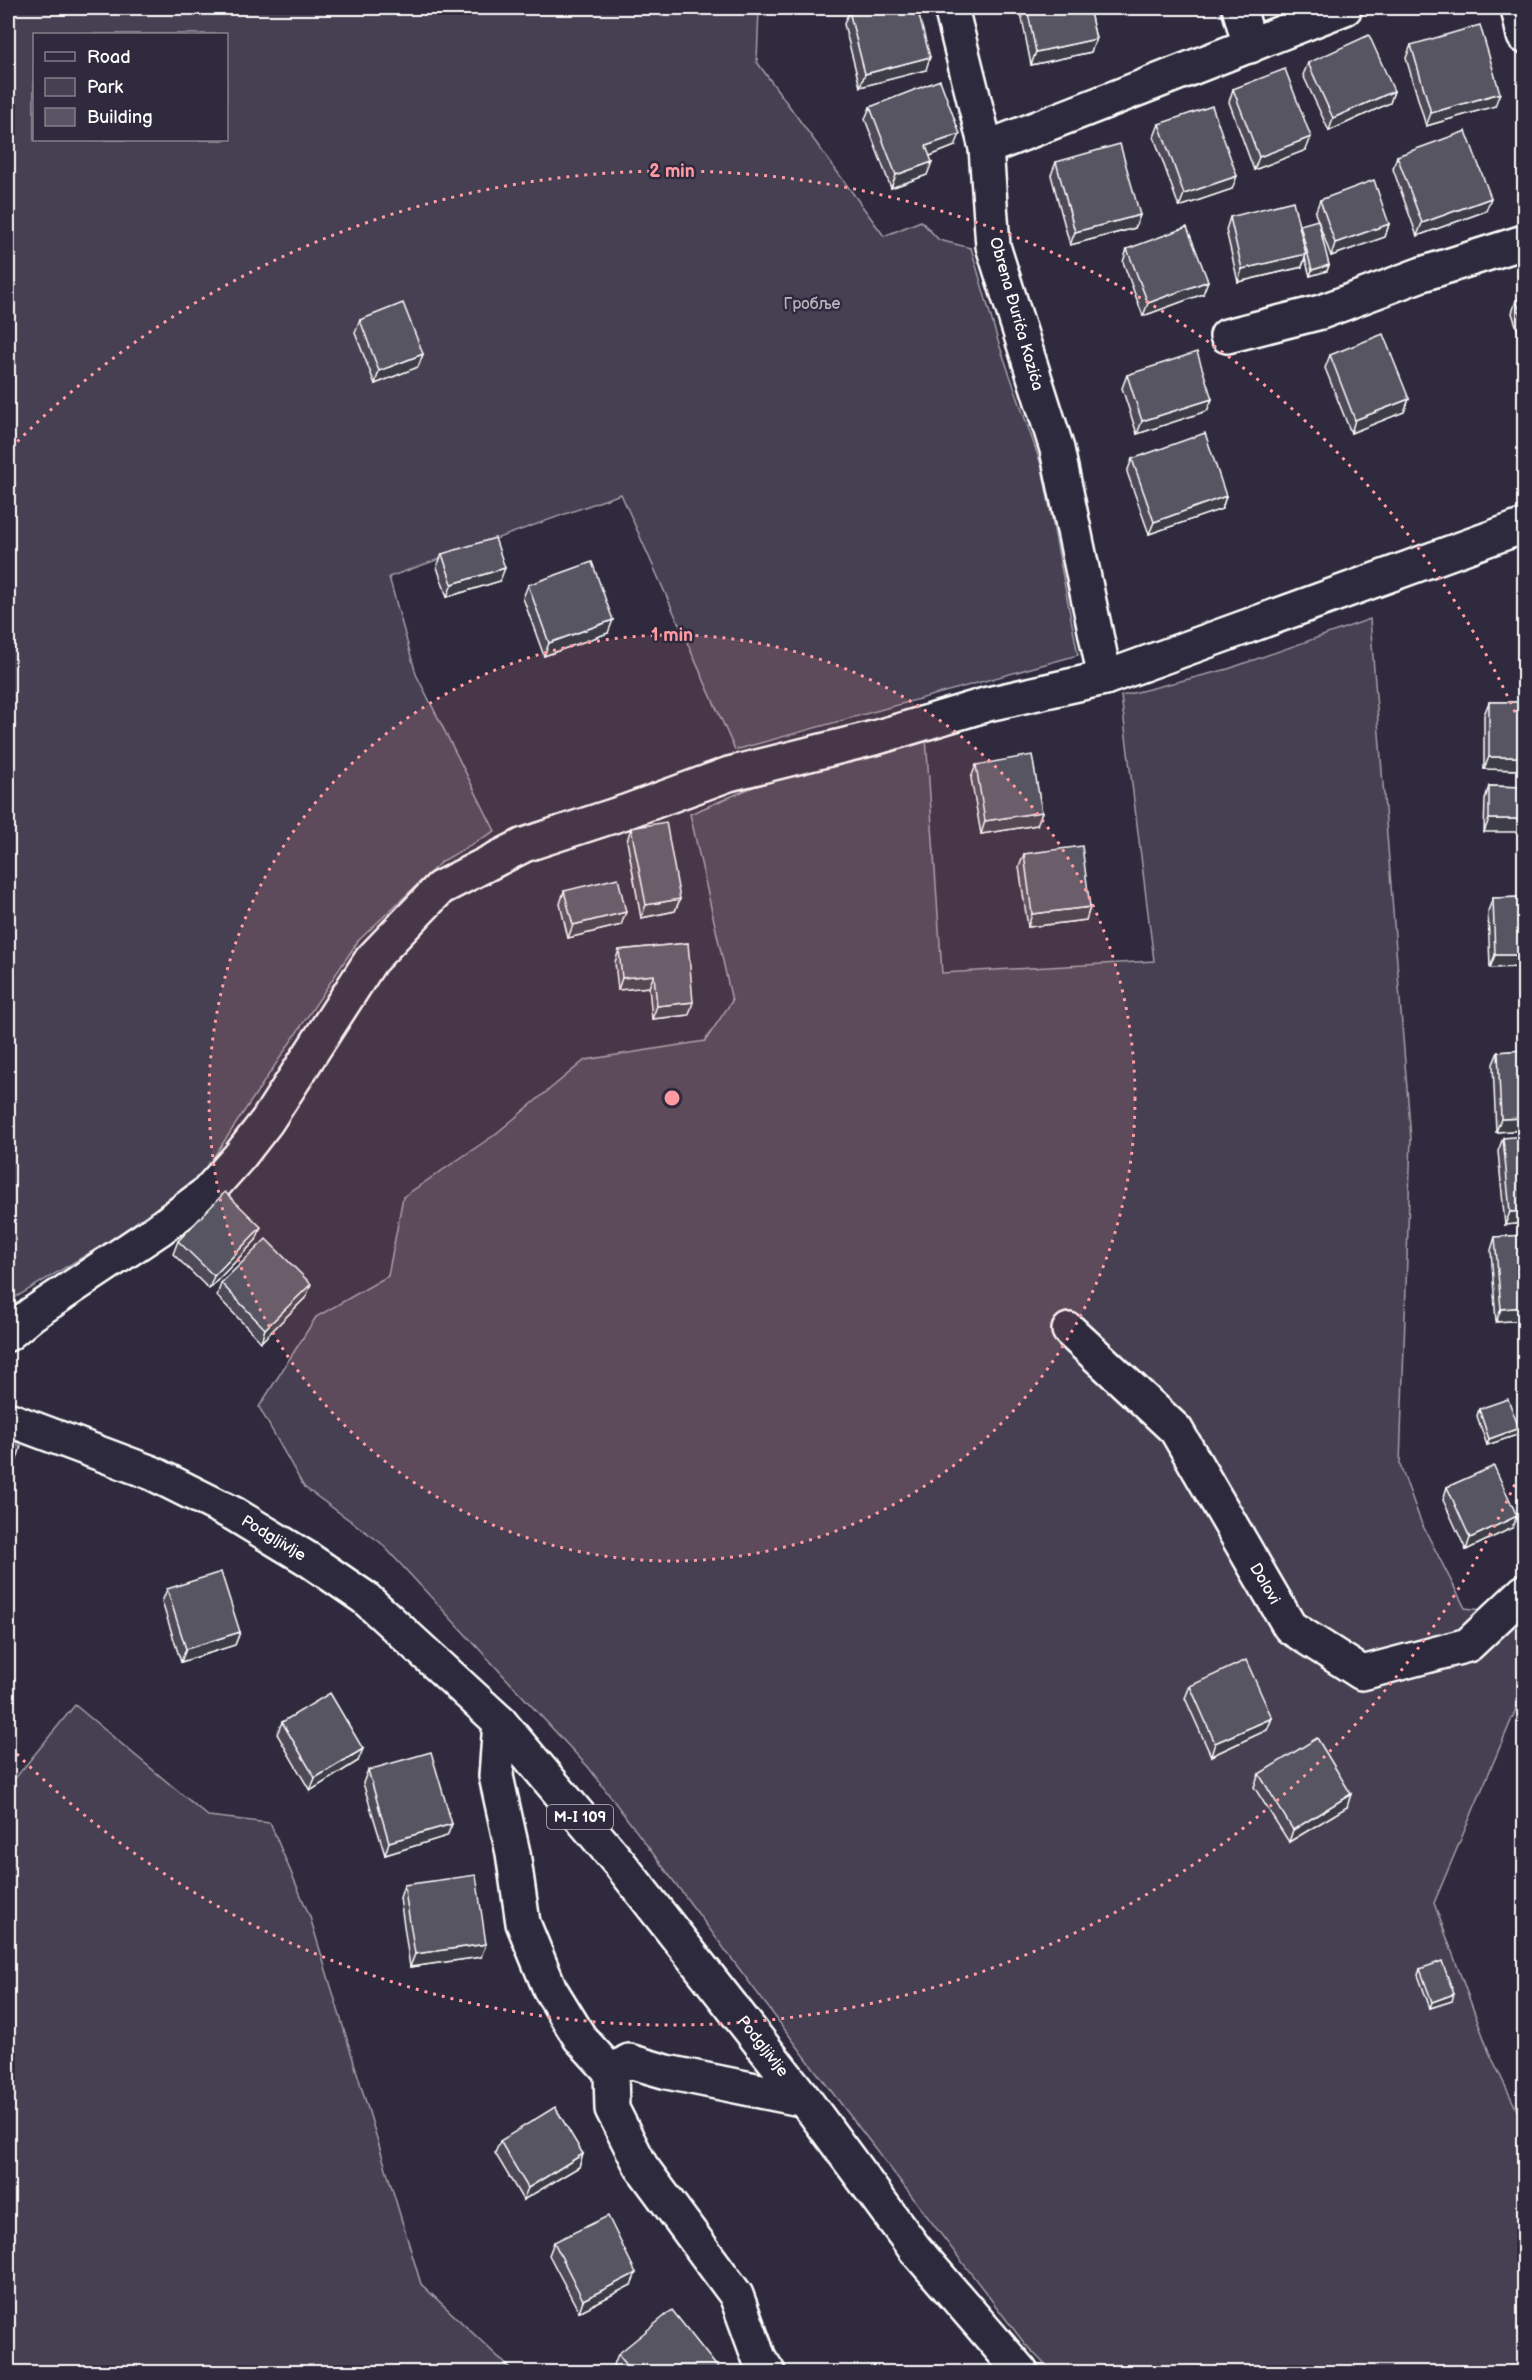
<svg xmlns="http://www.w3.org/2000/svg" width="1532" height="2380" viewBox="0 0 1532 2380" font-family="'Balsamiq Sans',sans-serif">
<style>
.green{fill:#464152;stroke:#a2a0a8;stroke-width:1.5;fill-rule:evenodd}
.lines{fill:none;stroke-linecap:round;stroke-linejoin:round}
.minor-casing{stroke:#fff;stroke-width:38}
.primary-casing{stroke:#fff;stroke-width:38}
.minor{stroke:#2f2a3d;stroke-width:33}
.primary{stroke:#2f2a3d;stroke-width:33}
.wall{fill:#4d4956;stroke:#fff;stroke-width:1.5}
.shaded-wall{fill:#3e3c46;stroke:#fff;stroke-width:1.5}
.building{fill:#595564;stroke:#fff;stroke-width:1.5}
.ring{fill:none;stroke:#ff9aa2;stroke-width:3;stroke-dasharray:3 6}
.labels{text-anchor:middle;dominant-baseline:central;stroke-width:5;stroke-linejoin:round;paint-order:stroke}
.shield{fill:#2f2a3d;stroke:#c1bfc5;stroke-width:1.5}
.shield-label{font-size:15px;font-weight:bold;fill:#fff}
.park-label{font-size:16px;fill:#b5b3ba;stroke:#2f2a3d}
.street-label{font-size:16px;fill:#fff;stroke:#2f2a3d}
.centre{fill:#ff9aa2;stroke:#2f2a3d;stroke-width:3}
.ring-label{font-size:18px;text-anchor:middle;font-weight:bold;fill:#ff9aa2;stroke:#2f2a3d;stroke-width:5;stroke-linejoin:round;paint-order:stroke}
</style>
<rect width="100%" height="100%" fill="#2f2a3d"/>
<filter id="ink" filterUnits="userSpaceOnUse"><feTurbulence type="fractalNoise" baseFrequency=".0167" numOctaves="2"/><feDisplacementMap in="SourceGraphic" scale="12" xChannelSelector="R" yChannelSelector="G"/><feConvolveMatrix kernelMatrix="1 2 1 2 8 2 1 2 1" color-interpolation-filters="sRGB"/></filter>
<g filter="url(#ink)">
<!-- green -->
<g class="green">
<path d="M8,8h751l-2,54 127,174 37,-15 18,19 32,8 27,93 44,126 36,188 -343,95 -114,-256 -232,83 27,97 79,157 -54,31 -83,79 -157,235 -90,64 -103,62zM34,34h192v106h-192z"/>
<path d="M1370,619l41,520 -11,326 21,57 44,86 59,7v75l-90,213 55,149 35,73v247h-472l-27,-28 -213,-278 -223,-298 -208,-225 -77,-56 -45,-80 57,-90 72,-41 15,-79 90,-61 92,-76 120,-19 27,-40 -42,-187 77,-33 159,-44 16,236 212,-12 -33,-265 107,-27z"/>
<path d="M75,1705l133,111 62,7 40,94 111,367 93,88h-506v-585z"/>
</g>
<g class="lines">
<defs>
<g id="minor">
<path d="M951,8l35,140"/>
<path d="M1239,8l11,38"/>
<path d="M1518,8l6,28"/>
<path d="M1227,336l94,-24 101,-38 102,-32"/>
<path d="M1105,678l-48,-229 -64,-203 -7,-98 359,-140"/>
<path id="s1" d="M1069,1330l107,100 114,197 72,46 106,-28 56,-53"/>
<path d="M8,1334l24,-20 126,-84 49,-37 32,-36 28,-36 104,-161 69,-72 84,-43 101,-33 104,-38 149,-37 110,-33 117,-26 419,-152"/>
<path d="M500,1722l-4,54 17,77 10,70 27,66 30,49 31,34 1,37 29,57 95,129 23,63 9,14"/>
<path d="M611,2072l18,-11 38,11 138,28"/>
</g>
<g id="primary">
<path id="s2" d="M8,1419l144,54 82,41 74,45 57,39 135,124 120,142 185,236 110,149 106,123"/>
</g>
</defs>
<!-- minor casing -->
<use href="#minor" class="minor-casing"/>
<!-- primary casing -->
<use href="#primary" class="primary-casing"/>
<!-- minor -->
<use href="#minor" class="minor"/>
<!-- primary -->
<use href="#primary" class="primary"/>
</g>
<!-- wall -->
<g class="wall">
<path d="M1020,8h69l7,31 -5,13 -60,13z"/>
<path d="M849,11l77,59 -66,17 -16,-63z"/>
<path d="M1411,45l84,61 -69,20 -20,-68z"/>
<path d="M1308,63l86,28 -4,12 -61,28 -26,-56z"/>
<path d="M1233,89l73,61 -52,20 -25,-68z"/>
<path d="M870,107l85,39 -25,10 -3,19 -36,13 -26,-69z"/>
<path d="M1159,124l73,65 -53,18 -25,-70z"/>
<path d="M1397,156l89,55 -69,25 -24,-67z"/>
<path d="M1056,162l84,53 -5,13 -65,17 -19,-70z"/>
<path d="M1320,200l69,24 -4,13 -54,19 -16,-43z"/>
<path d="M1230,217l69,9 30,39 -2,6 -17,5 -5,-18 -3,9 -64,15 -12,-52z"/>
<path d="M1127,249l76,45 -60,22 -20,-54z"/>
<path d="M1524,297v53l-12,-37 4,-13z"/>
<path d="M360,320l63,34 -5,13 -43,17 -20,-51z"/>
<path d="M1330,355l79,44 -5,13 -53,21 -26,-65z"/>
<path d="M1127,375l85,24 -5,12 -70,23 -15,-46z"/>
<path d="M1132,459l94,37 -4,13 -73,25 -22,-62z"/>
<path d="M442,554l58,27 -53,16 -10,-30z"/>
<path d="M528,585l80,48 -64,23 -21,-58z"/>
<path d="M1489,702h35v68l-40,-1v-54z"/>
<path d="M976,765l61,60 -56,9 -10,-56z"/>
<path d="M1489,786l35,1 -40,45 1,-33z"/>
<path d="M631,828l49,71 -5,12 -34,7 -14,-77z"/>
<path d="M1024,854l66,53 -4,13 -58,7 -9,-60z"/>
<path d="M564,891l57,34 -53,13 -8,-34z"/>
<path d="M1524,897l-34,71 -2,-57 5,-13z"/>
<path d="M688,943l1,72 -37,4 -3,-32 -31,3 -3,-28 4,-12z"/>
<path d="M1524,1050v80l-28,2 -3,-68 5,-12z"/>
<path d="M1503,1138l21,85 -19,2 -7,-74z"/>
<path d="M1524,1235v85l-28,2 -5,-72 4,-13z"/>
<path d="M256,1240l-47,49 -36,-35 5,-13z"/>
<path d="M221,1283l85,14 -45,45 -44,-46z"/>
<path d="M1479,1409l40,19 -2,7 -30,10 -10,-29z"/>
<path d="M8,1442l5,31 -2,7 -3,-1z"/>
<path d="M1447,1487l65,41 -46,22 -23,-50z"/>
<path d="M167,1589l73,43 -5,13 -54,17 -19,-60z"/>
<path d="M1190,1686l82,32 -5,12 -56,26 -26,-58z"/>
<path d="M282,1722l76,39 -48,30 -33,-57z"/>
<path d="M368,1770l84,54 -5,12 -62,19 -22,-72z"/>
<path d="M1259,1774l88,33 -58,35 -35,-55z"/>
<path d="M404,1885l77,72 -71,10 -10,-69z"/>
<path d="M1420,1969l32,32 -22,7 -12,-33z"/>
<path d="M500,2141l83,13 -4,13 -56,33 -28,-47z"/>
<path d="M554,2242l77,43 -52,27 -30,-57z"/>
<path d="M618,2354l104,19h-104l-5,-6z"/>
</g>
<!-- shaded-wall -->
<g class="shaded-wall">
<path d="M1096,39l-5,13 -60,13 5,-13z"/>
<path d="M930,57l-4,13 -66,17 5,-13z"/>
<path d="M1394,91l-4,12 -61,28 4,-13z"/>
<path d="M1500,93l-5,13 -69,20 5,-13z"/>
<path d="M960,134l-5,12 -33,13 4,-13z"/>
<path d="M1311,137l-5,13 -52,20 5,-13z"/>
<path d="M932,162l-5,13 -36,13 5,-13z"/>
<path d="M1237,176l-5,13 -53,18 5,-13z"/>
<path d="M1491,198l-5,13 -69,25 5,-13z"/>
<path d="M1140,215l-5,13 -65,17 5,-13z"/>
<path d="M1389,224l-4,13 -54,19 4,-13z"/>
<path d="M1306,254l-4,13 -64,15 4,-13z"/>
<path d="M1329,265l-2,6 -17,5 2,-6z"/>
<path d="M1208,281l-5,13 -60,22 5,-13z"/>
<path d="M423,354l-5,13 -43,17 4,-13z"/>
<path d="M1212,399l-5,12 -70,23 5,-13z"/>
<path d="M1409,399l-5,13 -53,21 4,-13z"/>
<path d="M1226,496l-4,13 -73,25 5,-12z"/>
<path d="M505,568l-5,13 -53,16 5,-13z"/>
<path d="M613,620l-5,13 -64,23 5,-13z"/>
<path d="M1489,757h35v13l-40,-1z"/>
<path d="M1042,812l-5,13 -56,9 4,-13z"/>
<path d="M1489,819h35v13h-40z"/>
<path d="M680,899l-5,12 -34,7 5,-13z"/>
<path d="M1090,907l-4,13 -58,7 4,-13z"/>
<path d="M626,912l-5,13 -53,13 5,-13z"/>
<path d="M1495,955h29v12l-34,1z"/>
<path d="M654,975l-5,12 -31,3 4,-12z"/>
<path d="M693,1002l-4,13 -37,4 5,-13z"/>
<path d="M1524,1118v12l-28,2 5,-13z"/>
<path d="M1524,1211v12l-19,2 5,-13z"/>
<path d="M261,1227l-5,13 -47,49 5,-13z"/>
<path d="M311,1284l-5,13 -45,45 4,-13z"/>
<path d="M1524,1307v13l-28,2 5,-13z"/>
<path d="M1519,1428l-2,7 -30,10 2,-6z"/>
<path d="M1517,1516l-5,12 -46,22 4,-12z"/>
<path d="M240,1632l-5,13 -54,17 5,-13z"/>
<path d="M1272,1718l-5,12 -56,26 4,-13z"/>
<path d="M363,1749l-5,12 -48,30 5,-13z"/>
<path d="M1351,1794l-4,13 -58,35 4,-12z"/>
<path d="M452,1824l-5,12 -62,19 4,-13z"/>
<path d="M486,1944l-5,13 -71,10 5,-13z"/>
<path d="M1454,1994l-2,7 -22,7 2,-6z"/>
<path d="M583,2154l-4,13 -56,33 5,-12z"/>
<path d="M636,2273l-5,12 -52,27 4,-12z"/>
</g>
<!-- building -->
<g class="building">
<path d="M863,8h54l13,49 -65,17 -16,-63z"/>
<path d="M1027,8h62l7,31 -60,13z"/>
<path d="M1480,25l20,68 -69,20 -20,-68z"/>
<path d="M1369,35l25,56 -61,27 -25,-55z"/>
<path d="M1285,69l26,68 -52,20 -26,-68z"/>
<path d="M940,80l20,54 -34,12 6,16 -36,13 -26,-68z"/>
<path d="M1212,106l25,70 -53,18 -25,-70z"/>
<path d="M1466,131l25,67 -69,25 -25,-67z"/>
<path d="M1120,144l20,71 -65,17 -19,-70z"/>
<path d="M1374,180l15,44 -54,19 -15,-43z"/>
<path d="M1293,201l13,53 -64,15 -12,-52z"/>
<path d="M1318,220l11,45 -17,5 -12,-45z"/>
<path d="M1187,227l21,54 -60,22 -21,-54z"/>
<path d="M1524,297v27l-8,-24z"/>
<path d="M403,303l20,51 -44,17 -19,-51z"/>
<path d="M1383,334l26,65 -54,21 -25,-65z"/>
<path d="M1197,352l15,47 -70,22 -15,-46z"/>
<path d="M1205,433l21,63 -72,26 -22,-63z"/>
<path d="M495,538l10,30 -53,16 -10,-30z"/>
<path d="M592,562l21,58 -64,23 -21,-58z"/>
<rect x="1489" y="702" width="35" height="55"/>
<path d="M1032,755l10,57 -57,9 -9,-56z"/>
<path d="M1489,786l35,1v32h-35z"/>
<path d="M666,822l14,77 -34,6 -15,-77z"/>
<path d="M1082,846l8,61 -58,7 -8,-60z"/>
<path d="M618,878l8,34 -53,13 -9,-34z"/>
<path d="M1524,897v58h-29l-2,-57z"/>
<path d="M688,943l5,59 -36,4 -3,-31 -32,3 -3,-28z"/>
<path d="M1524,1050v68l-23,1 -3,-67z"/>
<path d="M1524,1136v75l-14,1 -7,-74z"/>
<path d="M225,1192l36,35 -47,49 -36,-35z"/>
<path d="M1524,1235v72l-23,2 -6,-72z"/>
<path d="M266,1239l45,45 -46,45 -44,-46z"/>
<path d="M1508,1399l11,29 -30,11 -10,-30z"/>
<path d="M8,1442l13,4 -8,27 -5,-2z"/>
<path d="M1494,1466l23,50 -47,22 -23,-51z"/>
<path d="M221,1572l19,60 -54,17 -19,-60z"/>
<path d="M1246,1660l26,58 -57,25 -25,-57z"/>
<path d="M330,1693l33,56 -48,29 -33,-56z"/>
<path d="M1317,1738l34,56 -58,36 -34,-56z"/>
<path d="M431,1752l21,72 -63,18 -21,-72z"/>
<path d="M476,1875l10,69 -71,10 -11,-69z"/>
<path d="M1442,1961l12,33 -22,8 -12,-33z"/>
<path d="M555,2107l28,47 -55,34 -28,-47z"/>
<path d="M608,2216l28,57 -53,27 -29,-58z"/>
<path d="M672,2310l50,63h-89l-15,-19z"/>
</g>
</g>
<!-- distance rings -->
<circle cx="672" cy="1098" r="463" fill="#ff9aa2" fill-opacity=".12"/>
<g class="ring">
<circle cx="672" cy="1098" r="463"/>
<path d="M1522 1468A927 927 0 0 1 11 1748M11 448A927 927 0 0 1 1522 728"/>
</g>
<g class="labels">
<!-- shield labels -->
<rect class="shield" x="547" y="1805" width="66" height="24" rx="4.5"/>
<g class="shield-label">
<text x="580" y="1817">M-I 109</text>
</g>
<!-- park labels -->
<g class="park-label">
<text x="812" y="304">Гробље</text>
</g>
<!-- street labels -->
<g class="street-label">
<text transform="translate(1016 314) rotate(74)">Obrena Đurića Kozića</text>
<text stroke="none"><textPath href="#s2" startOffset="292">Podgljivlje</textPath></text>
<text stroke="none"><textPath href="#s1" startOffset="324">Dolovi</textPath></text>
<text stroke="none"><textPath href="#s2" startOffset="1002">Podgljivlje</textPath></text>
</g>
</g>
<circle cx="672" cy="1098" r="9" class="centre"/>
<g class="ring-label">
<text x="672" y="177">2 min</text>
<text x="672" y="641">1 min</text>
</g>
<!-- margin -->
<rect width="1532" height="2380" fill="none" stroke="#2f2a3d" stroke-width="30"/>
<rect x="15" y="15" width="1502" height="2350" fill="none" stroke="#fff" stroke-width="2" filter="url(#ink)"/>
<!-- legend -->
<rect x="33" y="33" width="195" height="108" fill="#2f2a3d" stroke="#827f8b" stroke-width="1.5"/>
<rect x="45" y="52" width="30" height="9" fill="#2f2a3d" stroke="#827f8b" stroke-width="1.5"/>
<text x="87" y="63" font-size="18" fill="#ffffff">Road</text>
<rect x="45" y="78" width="30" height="18" fill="#464152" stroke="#827f8b" stroke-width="1.5"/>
<text x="87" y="93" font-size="18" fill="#ffffff">Park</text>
<rect x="45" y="108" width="30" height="18" fill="#595564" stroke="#827f8b" stroke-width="1.5"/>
<text x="87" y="123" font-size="18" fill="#ffffff">Building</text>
</svg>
